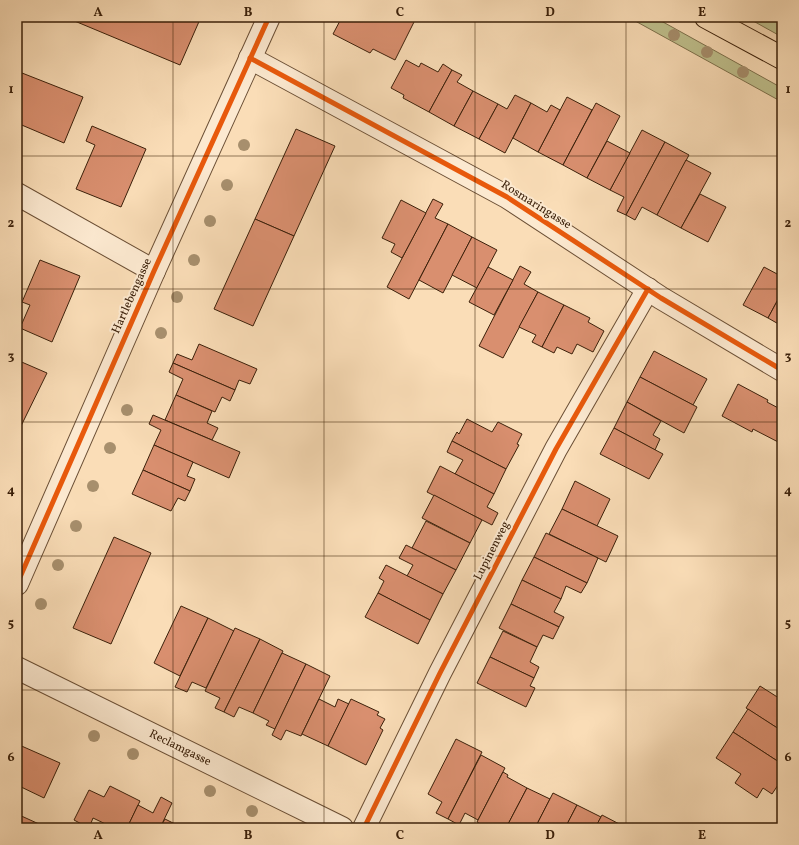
<svg xmlns="http://www.w3.org/2000/svg" width="799" height="845" viewBox="0 0 799 845" font-family="Vollkorn,serif">
<style>
.green{fill:#bfc08d;stroke:#7d704c}
.building{fill:#d98f6f;stroke:#3b200a}
.lines{fill:none;stroke-linecap:round;stroke-linejoin:round}
.minor-casing{stroke:#6b4f35;stroke-width:24}
.major-casing{stroke:#3b200a;stroke-width:24}
.minor{stroke:#fce9d0;stroke-width:22}
.major{stroke:#faddb7;stroke-width:22}
.cycleway-casing{stroke:#fce9d0;stroke-width:8}
.cycleway{stroke:#e8590c;stroke-width:5}
.tree{fill:#a78f6d}
.grid{fill:none;stroke:#3b200a;stroke-width:1;stroke-opacity:0.55}
.labels{text-anchor:middle;dominant-baseline:central;stroke-width:4;stroke-linejoin:round;paint-order:stroke}
.street-label{font-size:12px;fill:#3b200a;stroke:#fce9d0}
.neatline{fill:none;stroke:#3b200a;stroke-width:1.5}
.grid-label{font-size:13px;text-anchor:middle;font-weight:bold;fill:#3b200a}
</style>
<rect width="100%" height="100%" fill="#faddb7"/>
<filter id="stains"><feTurbulence type="fractalNoise" baseFrequency=".005" numOctaves="4"/><feColorMatrix values="0 0 0 0 .2 0 0 0 0 .09 0 0 0 0 .02 0 0 0 .5 -.17"/></filter>
<radialGradient id="worn" r=".72"><stop offset=".6" stop-color="#630" stop-opacity="0"/><stop offset="1" stop-color="#630" stop-opacity=".3"/></radialGradient>
<!-- green -->
<g class="green">
<path d="M628,17h26l128,71v14z"/>
<path d="M746,17h36v20z"/>
</g>
<!-- building -->
<g class="building">
<path d="M65,17h136l-21,48z"/>
<path d="M342,17h67l6,3 -20,40 -22,-11 -3,4 -37,-19z"/>
<path d="M406,60l13,7 2,-4 17,9 5,-8 9,6 -23,42 -26,-14 1,-3 -13,-7z"/>
<path d="M452,70l10,5 -5,7 16,9 -19,35 -25,-14z"/>
<path d="M22,73l61,24 -19,46 -47,-20v-38z"/>
<path d="M473,91l25,13 -19,35 -25,-13z"/>
<path d="M515,95l16,8 -26,50 -26,-14 19,-35 9,5z"/>
<path d="M567,97l25,13 -29,55 -25,-13z"/>
<path d="M531,103l16,9 4,-7 9,5 -22,42 -25,-14z"/>
<path d="M596,103l24,13 -33,62 -24,-13z"/>
<path d="M92,126l54,23 -25,58 -45,-18 19,-44 -9,-4z"/>
<path d="M296,129l39,17 -41,90 -39,-17z"/>
<path d="M642,130l23,12 -39,73 -9,-4 7,-14 -14,-7z"/>
<path d="M607,141l23,12 -20,37 -23,-12z"/>
<path d="M665,142l24,13 -32,60 -15,-8 -7,13 -9,-5z"/>
<path d="M686,160l25,13 -30,55 -24,-13z"/>
<path d="M700,194l26,13 -18,35 -27,-14z"/>
<path d="M433,199l10,5 -8,14 13,6 -39,75 -22,-12z"/>
<path d="M401,200l25,13 -24,45 -11,-6 4,-8 -13,-6z"/>
<path d="M255,219l39,17 -41,90 -39,-17z"/>
<path d="M448,224l24,13 -29,56 -24,-13z"/>
<path d="M472,237l25,13 -20,38 -25,-13z"/>
<path d="M40,260l40,16 -28,66 -32,-14 10,-23 -8,-3z"/>
<path d="M520,266l11,6 -7,12 14,8 -35,66 -24,-12z"/>
<path d="M488,267l25,13 -19,35 -25,-13z"/>
<path d="M764,267l15,8 3,-4v21l-14,26 -25,-13z"/>
<path d="M538,292l26,13 -22,42 -10,-5 4,-7 -17,-8z"/>
<path d="M782,292v34l-14,-8z"/>
<path d="M564,305l26,13 -2,4 16,9 -11,21 -16,-8 -5,10 -15,-7 -3,6 -12,-6z"/>
<path d="M199,344l58,25 -7,15 -11,-4 -4,10 -62,-27 4,-9 15,6z"/>
<path d="M654,351l53,28 -14,26 -53,-28z"/>
<path d="M17,360l30,13 -26,53 -4,-2z"/>
<path d="M173,363l62,27 -5,11 -8,-4 -7,15 -39,-17 7,-16 -14,-7z"/>
<path d="M640,377l57,30 -13,26 -57,-31z"/>
<path d="M738,384l30,16 -1,2 15,8v34l-29,-15 -1,3 -30,-16z"/>
<path d="M176,395l36,16 -5,12 11,5 -6,12 -47,-20z"/>
<path d="M627,402l34,19 -8,14 7,4 -5,11 -41,-22z"/>
<path d="M153,415l87,37 -11,26 -75,-33 7,-15 -12,-6z"/>
<path d="M467,419l25,13 6,-10 24,12 -5,10 2,1 -13,24 -54,-28 5,-9 2,2z"/>
<path d="M614,428l49,26 -14,25 -49,-25z"/>
<path d="M452,441l54,28 -12,25 -39,-20 8,-14 -16,-8z"/>
<path d="M154,445l39,17 -6,14 8,3 -5,12 -47,-21z"/>
<path d="M440,466l54,28 -7,13 11,6 -6,12 -65,-33z"/>
<path d="M143,470l47,21 -5,10 -7,-3 -7,13 -39,-17z"/>
<path d="M575,481l35,18 -13,27 -35,-17z"/>
<path d="M434,495l48,25 -12,23 -48,-25z"/>
<path d="M562,509l56,27 -12,26 -57,-28z"/>
<path d="M426,521l44,22 -14,27 -44,-22z"/>
<path d="M546,533l52,25 -11,25 -53,-26z"/>
<path d="M114,537l37,16 -40,91 -38,-16z"/>
<path d="M406,545l50,25 -13,24 -36,-18 6,-11 -14,-7z"/>
<path d="M534,557l53,26 -6,10 -15,-7 -5,13 -39,-19z"/>
<path d="M386,565l57,29 -13,26 -52,-27 6,-12 -5,-3z"/>
<path d="M522,580l39,19 -7,13 10,5 -5,10 -48,-23z"/>
<path d="M378,593l52,27 -12,24 -53,-27z"/>
<path d="M511,604l48,23 -6,12 -10,-4 -6,12 -38,-19z"/>
<path d="M181,606l27,12 -28,58 -26,-13z"/>
<path d="M208,618l26,13 -28,57 -14,-6 -5,10 -12,-5z"/>
<path d="M235,628l25,11 -36,73 -9,-4 5,-10 -15,-7z"/>
<path d="M503,631l34,16 -7,15 9,5 -5,11 -44,-21z"/>
<path d="M260,639l23,12 -30,62 -14,-6 -5,10 -10,-5z"/>
<path d="M282,653l24,11 -31,65 -9,-4 3,-4 -16,-8z"/>
<path d="M490,657l44,21 -4,8 5,2 -9,19 -49,-24z"/>
<path d="M306,664l24,12 -29,60 -15,-6 -5,10 -9,-5z"/>
<path d="M760,686l22,14v31l-36,-23z"/>
<path d="M319,699l16,8 3,-8 11,5 -21,42 -26,-12z"/>
<path d="M351,699l28,13 -2,3 8,4 -5,9 3,2 -17,35 -38,-19z"/>
<path d="M748,709l34,22v33l-49,-32z"/>
<path d="M733,732l49,32v15l-10,15 -9,-6 -6,10 -22,-15 6,-9 -25,-16z"/>
<path d="M456,739l26,13 -34,67 -12,-6 6,-11 -14,-8z"/>
<path d="M17,744l43,19 -16,35 -27,-13z"/>
<path d="M481,755l24,13 -27,52 -13,-7 -6,12 -11,-6z"/>
<path d="M503,772l5,3 -1,2 20,11 -21,40h-18l-11,-6z"/>
<path d="M110,786l30,15 -13,27h-13l-21,-10 -4,10 -15,-8 15,-30 15,7z"/>
<path d="M527,788l23,11 -15,29h-29z"/>
<path d="M553,793l24,12 -12,23h-30z"/>
<path d="M161,797l11,6 -12,25h-33l11,-23 15,8z"/>
<path d="M577,805l24,12 -6,11h-30z"/>
<path d="M17,814l22,10 -2,4h-20z"/>
<path d="M602,815l25,13h-32z"/>
<path d="M165,819l18,9h-23z"/>
</g>
<g class="lines">
<defs>
<g id="minor">
<path d="M250,58l257,139 154,101 121,72"/>
<path d="M17,194l137,77"/>
<path d="M17,584l137,-313 115,-254"/>
<path d="M17,668l325,160"/>
<path d="M364,828l76,-155 116,-224 92,-160"/>
</g>
<path id="major" d="M706,17l76,41"/>
</defs>
<!-- minor casing -->
<use href="#minor" class="minor-casing"/>
<!-- major casing -->
<use href="#major" class="major-casing"/>
<!-- minor -->
<use href="#minor" class="minor"/>
<!-- major -->
<use href="#major" class="major"/>
<defs>
<g id="cycleway">
<path d="M250,58l257,139 154,101 121,72"/>
<path d="M17,584l137,-313 115,-254"/>
<path d="M364,828l76,-155 116,-224 92,-160"/>
</g>
</defs>
<!-- cycleway casing -->
<use href="#cycleway" class="cycleway-casing"/>
<!-- cycleway -->
<use href="#cycleway" class="cycleway"/>
</g>
<!-- trees -->
<g class="tree">
<circle cx="674" cy="35" r="6"/>
<circle cx="707" cy="52" r="6"/>
<circle cx="743" cy="72" r="6"/>
<circle cx="244" cy="145" r="6"/>
<circle cx="227" cy="185" r="6"/>
<circle cx="210" cy="221" r="6"/>
<circle cx="194" cy="260" r="6"/>
<circle cx="177" cy="297" r="6"/>
<circle cx="161" cy="333" r="6"/>
<circle cx="127" cy="410" r="6"/>
<circle cx="110" cy="448" r="6"/>
<circle cx="93" cy="486" r="6"/>
<circle cx="76" cy="526" r="6"/>
<circle cx="58" cy="565" r="6"/>
<circle cx="41" cy="604" r="6"/>
<circle cx="94" cy="736" r="6"/>
<circle cx="133" cy="754" r="6"/>
<circle cx="210" cy="791" r="6"/>
<circle cx="252" cy="811" r="6"/>
</g>
<!-- grid -->
<path class="grid" d="M173,17v811M324,17v811M475,17v811M626,17v811M17,156h765M17,289h765M17,422h765M17,556h765M17,690h765"/>
<g class="labels">
<!-- street labels -->
<g class="street-label">
<text transform="translate(536 205) rotate(32)">Rosmaringasse</text>
<text transform="translate(132 296) rotate(-66)">Hartlebengasse</text>
<text transform="translate(492 551) rotate(-63)">Lupinenweg</text>
<text transform="translate(180 748) rotate(26)">Reclamgasse</text>
</g>
</g>
<!-- margin -->
<rect width="799" height="845" fill="none" stroke="#faddb7" stroke-width="44"/>
<rect x="22" y="22" width="755" height="801" class="neatline"/>
<g class="grid-label">
<text x="98" y="16">A</text>
<text x="248" y="16">B</text>
<text x="400" y="16">C</text>
<text x="550" y="16">D</text>
<text x="702" y="16">E</text>
<text x="11" y="93">1</text>
<text x="788" y="93">1</text>
<text x="11" y="227">2</text>
<text x="788" y="227">2</text>
<text x="11" y="360">3</text>
<text x="788" y="360">3</text>
<text x="11" y="494">4</text>
<text x="788" y="494">4</text>
<text x="11" y="627">5</text>
<text x="788" y="627">5</text>
<text x="11" y="761">6</text>
<text x="788" y="761">6</text>
<text x="98" y="839">A</text>
<text x="248" y="839">B</text>
<text x="400" y="839">C</text>
<text x="550" y="839">D</text>
<text x="702" y="839">E</text>
</g>
<rect width="100%" height="100%" filter="url(#stains)"/>
<rect width="100%" height="100%" fill="url(#worn)"/>
</svg>
